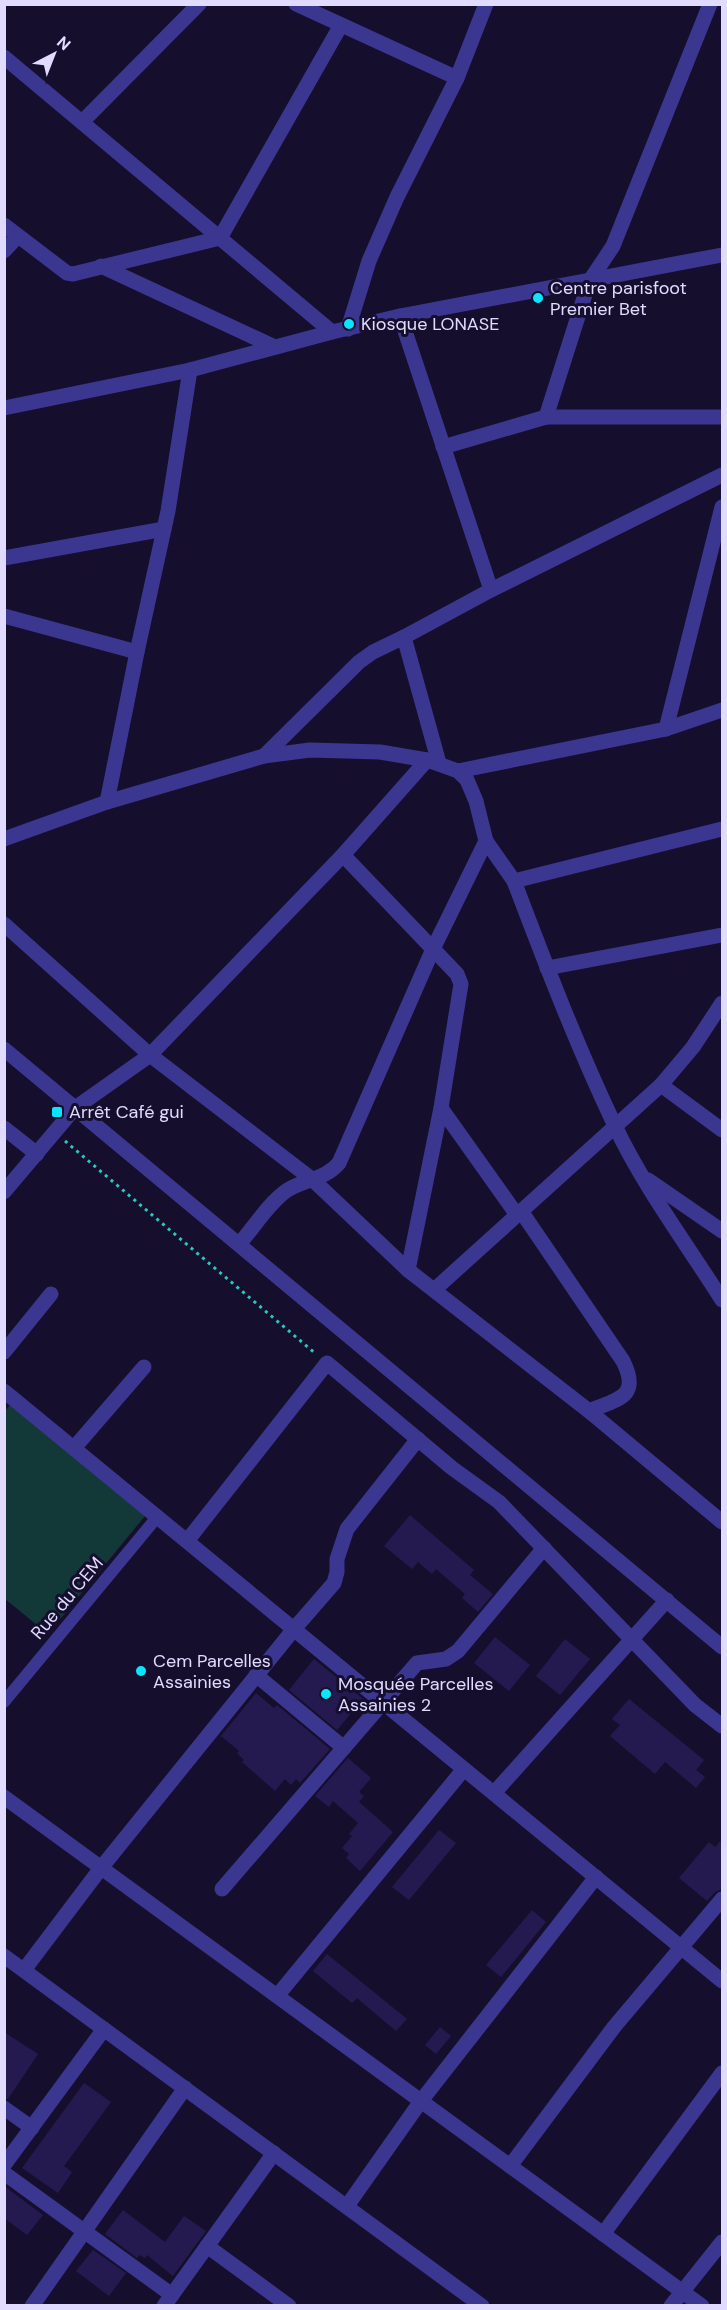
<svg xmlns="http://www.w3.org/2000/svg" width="727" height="2310" viewBox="0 0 727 2310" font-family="'DM Sans',sans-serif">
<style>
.green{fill:#123837}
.building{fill:#251a50}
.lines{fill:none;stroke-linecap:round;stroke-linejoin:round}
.path{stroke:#27c8bf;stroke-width:3;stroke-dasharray:3 4.5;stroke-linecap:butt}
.pedestrian{stroke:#3b3790;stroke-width:12}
.minor{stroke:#3b3790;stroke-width:15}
.tertiary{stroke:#3b3790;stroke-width:15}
.poi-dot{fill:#07e5ff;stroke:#150f2d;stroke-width:2}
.labels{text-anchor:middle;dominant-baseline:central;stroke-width:6;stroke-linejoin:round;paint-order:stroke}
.poi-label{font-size:18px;fill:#e0dbff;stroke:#150f2d;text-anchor:start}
.street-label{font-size:18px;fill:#e0dbff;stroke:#150f2d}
</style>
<rect width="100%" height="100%" fill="#150f2d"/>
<!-- green -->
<path class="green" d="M10,1405l135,111 -97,118 -43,-35 -1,-187z"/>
<!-- building -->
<g class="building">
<path d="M410,1515l64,55 -4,5 23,19 -15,18 -16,-14 3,-4 -29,-25 -4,5 -14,-12 -6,7 -28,-23z"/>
<path d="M495,1637l35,28 -21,26 -35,-28z"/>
<path d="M565,1639l25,20 -30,36 -24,-19z"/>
<path d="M314,1659l49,40 -26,31 -48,-40z"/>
<path d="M256,1693l18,15 3,-3 53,44 -30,34 -4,-4 -5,6 -6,-6 -10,12 -33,-29 2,-2 -7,-7 2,-2 -18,-15z"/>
<path d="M629,1699l75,61 -8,10 9,7 -9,11 -31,-26 -10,12 -45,-38 10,-11 -8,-6z"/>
<path d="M348,1758l23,20 -12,14 5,4 -5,6 34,30 -33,39 -14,-13 3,-4 -7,-6 10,-12 -3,-2 9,-11 -25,-22 -4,6 -14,-11z"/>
<path d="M439,1830l17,13 -47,57 -17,-13z"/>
<path d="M723,1838v51l-8,3 -8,9 -28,-23 30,-36 6,5z"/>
<path d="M532,1910l14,12 -45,55 -15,-12z"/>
<path d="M327,1954l80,65 -11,12 -39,-33 -5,5 -39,-32z"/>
<path d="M440,2027l11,9 -15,18 -11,-9z"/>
<path d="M4,2032l34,22 -30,45 -4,-1z"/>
<path d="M84,2083l27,19 -47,64 8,6 -14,21 -36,-25z"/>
<path d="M4,2186l39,29 -16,20 -23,-17z"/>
<path d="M123,2210l42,32 19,-26 22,15 -33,45 -26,-21 -2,3 -6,-3 -2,3 -32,-24z"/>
<path d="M93,2250l33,23 -17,23 -33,-25z"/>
</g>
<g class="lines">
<!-- path -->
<path class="path" d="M65,1141l251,213"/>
<!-- pedestrian -->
<path class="pedestrian" d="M4,1702l154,-186"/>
<!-- minor -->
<g class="minor">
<path d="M296,4l161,74"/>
<path d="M4,57l328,275"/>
<path d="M82,122l117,-118"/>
<path d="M4,225l63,48 6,1 147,-36 121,-213"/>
<path d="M4,251l13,-14"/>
<path d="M101,266l174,81"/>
<path d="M400,316l91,274 -87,47 35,126"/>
<path d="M348,329l21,-68 28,-64 60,-119 29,-74"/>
<path d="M546,417l43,-135 24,-36 97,-242"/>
<path d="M443,447l103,-30h176"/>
<path d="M4,558l160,-29"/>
<path d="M491,590l231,-115"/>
<path d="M4,616l133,36 -30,150"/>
<path d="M137,652l31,-141 22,-141"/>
<path d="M666,729l56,-222"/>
<path d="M264,756l95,-94 14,-10 31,-15"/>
<path d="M458,771l208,-42 56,-19"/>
<path d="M4,839l103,-37 157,-46 46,-6 70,2 47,8 31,11 9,9 9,21 10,40 28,40 208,-52"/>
<path d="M343,855l114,119 4,10 -20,124 -33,162"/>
<path d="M514,881c31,82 63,165 101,245 29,61 71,117 107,174"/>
<path d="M4,924l146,131 163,125 95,90 181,141 133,111"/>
<path d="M547,968l175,-33"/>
<path d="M661,1085l61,45"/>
<path d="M75,1108l75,-53 193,-200 84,-95"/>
<path d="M441,1108l76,107"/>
<path d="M4,1128l33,26"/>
<path d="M648,1180l74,51"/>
<path d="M521,1211l102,150c18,36 -5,38 -34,50"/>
<path d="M240,1243c15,-17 28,-39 46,-52 17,-12 39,-11 53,-28l94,-214 53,-108"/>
<path d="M434,1290l227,-205 32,-38 29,-44"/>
<path d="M4,1352l47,-58"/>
<path d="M4,1391l718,590"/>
<path d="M74,1448l70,-81"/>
<path d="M187,1541l140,-178 125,105 47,34 196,203 27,21"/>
<path d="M256,1675l88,73"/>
<path d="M494,1793l173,-193"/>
<path d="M4,1797l698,509"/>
<path d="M222,1889l195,-226 29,-4 12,-8 86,-103"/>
<path d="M4,1956l478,350"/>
<path d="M24,1970l77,-102 193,-239 40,-46 3,-11v-13l10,-30 71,-90"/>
<path d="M277,1996l187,-227"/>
<path d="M4,2108l28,20"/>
<path d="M4,2165l100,-136"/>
<path d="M510,2166l104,-139 108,-128"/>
<path d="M4,2173l168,122"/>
<path d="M347,2206l74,-105 175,-224"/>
<path d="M603,2234l119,-161"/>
<path d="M207,2246l82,60"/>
<path d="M32,2306l153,-218"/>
<path d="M164,2306l110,-153"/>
<path d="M671,2306l51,-64"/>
</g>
<!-- tertiary -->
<g class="tertiary">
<path d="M4,408l186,-38 142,-38 68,-16 322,-61"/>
<path d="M4,1049l718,598"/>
<path d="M4,1192l71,-84"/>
</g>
</g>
<!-- markers -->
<g class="poi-dot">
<circle cx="538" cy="298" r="6"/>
<circle cx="349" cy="324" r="6"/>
<rect x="51" y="1106" width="12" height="12" rx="3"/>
<circle cx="141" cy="1671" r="6"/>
<circle cx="326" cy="1694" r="6"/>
</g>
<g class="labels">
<!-- poi labels -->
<g class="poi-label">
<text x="550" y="288">Centre parisfoot<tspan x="550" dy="21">Premier Bet</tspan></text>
<text x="361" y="324">Kiosque LONASE</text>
<text x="69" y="1112">Arrêt Café gui</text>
<text x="153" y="1661">Cem Parcelles<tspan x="153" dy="21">Assainies</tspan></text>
<text x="338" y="1684">Mosquée Parcelles<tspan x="338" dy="21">Assainies 2</tspan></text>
</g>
<!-- street labels -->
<g class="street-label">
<text transform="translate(67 1598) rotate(-50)">Rue du CEM</text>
</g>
</g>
<!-- border -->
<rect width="727" height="2310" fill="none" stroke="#e0dbff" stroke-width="12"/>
<!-- north arrow -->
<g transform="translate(54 54) rotate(42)" stroke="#150f2d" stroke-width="4.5" paint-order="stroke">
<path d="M0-4.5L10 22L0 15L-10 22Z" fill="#e0dbff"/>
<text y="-9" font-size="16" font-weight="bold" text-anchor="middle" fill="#e0dbff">N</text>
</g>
</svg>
